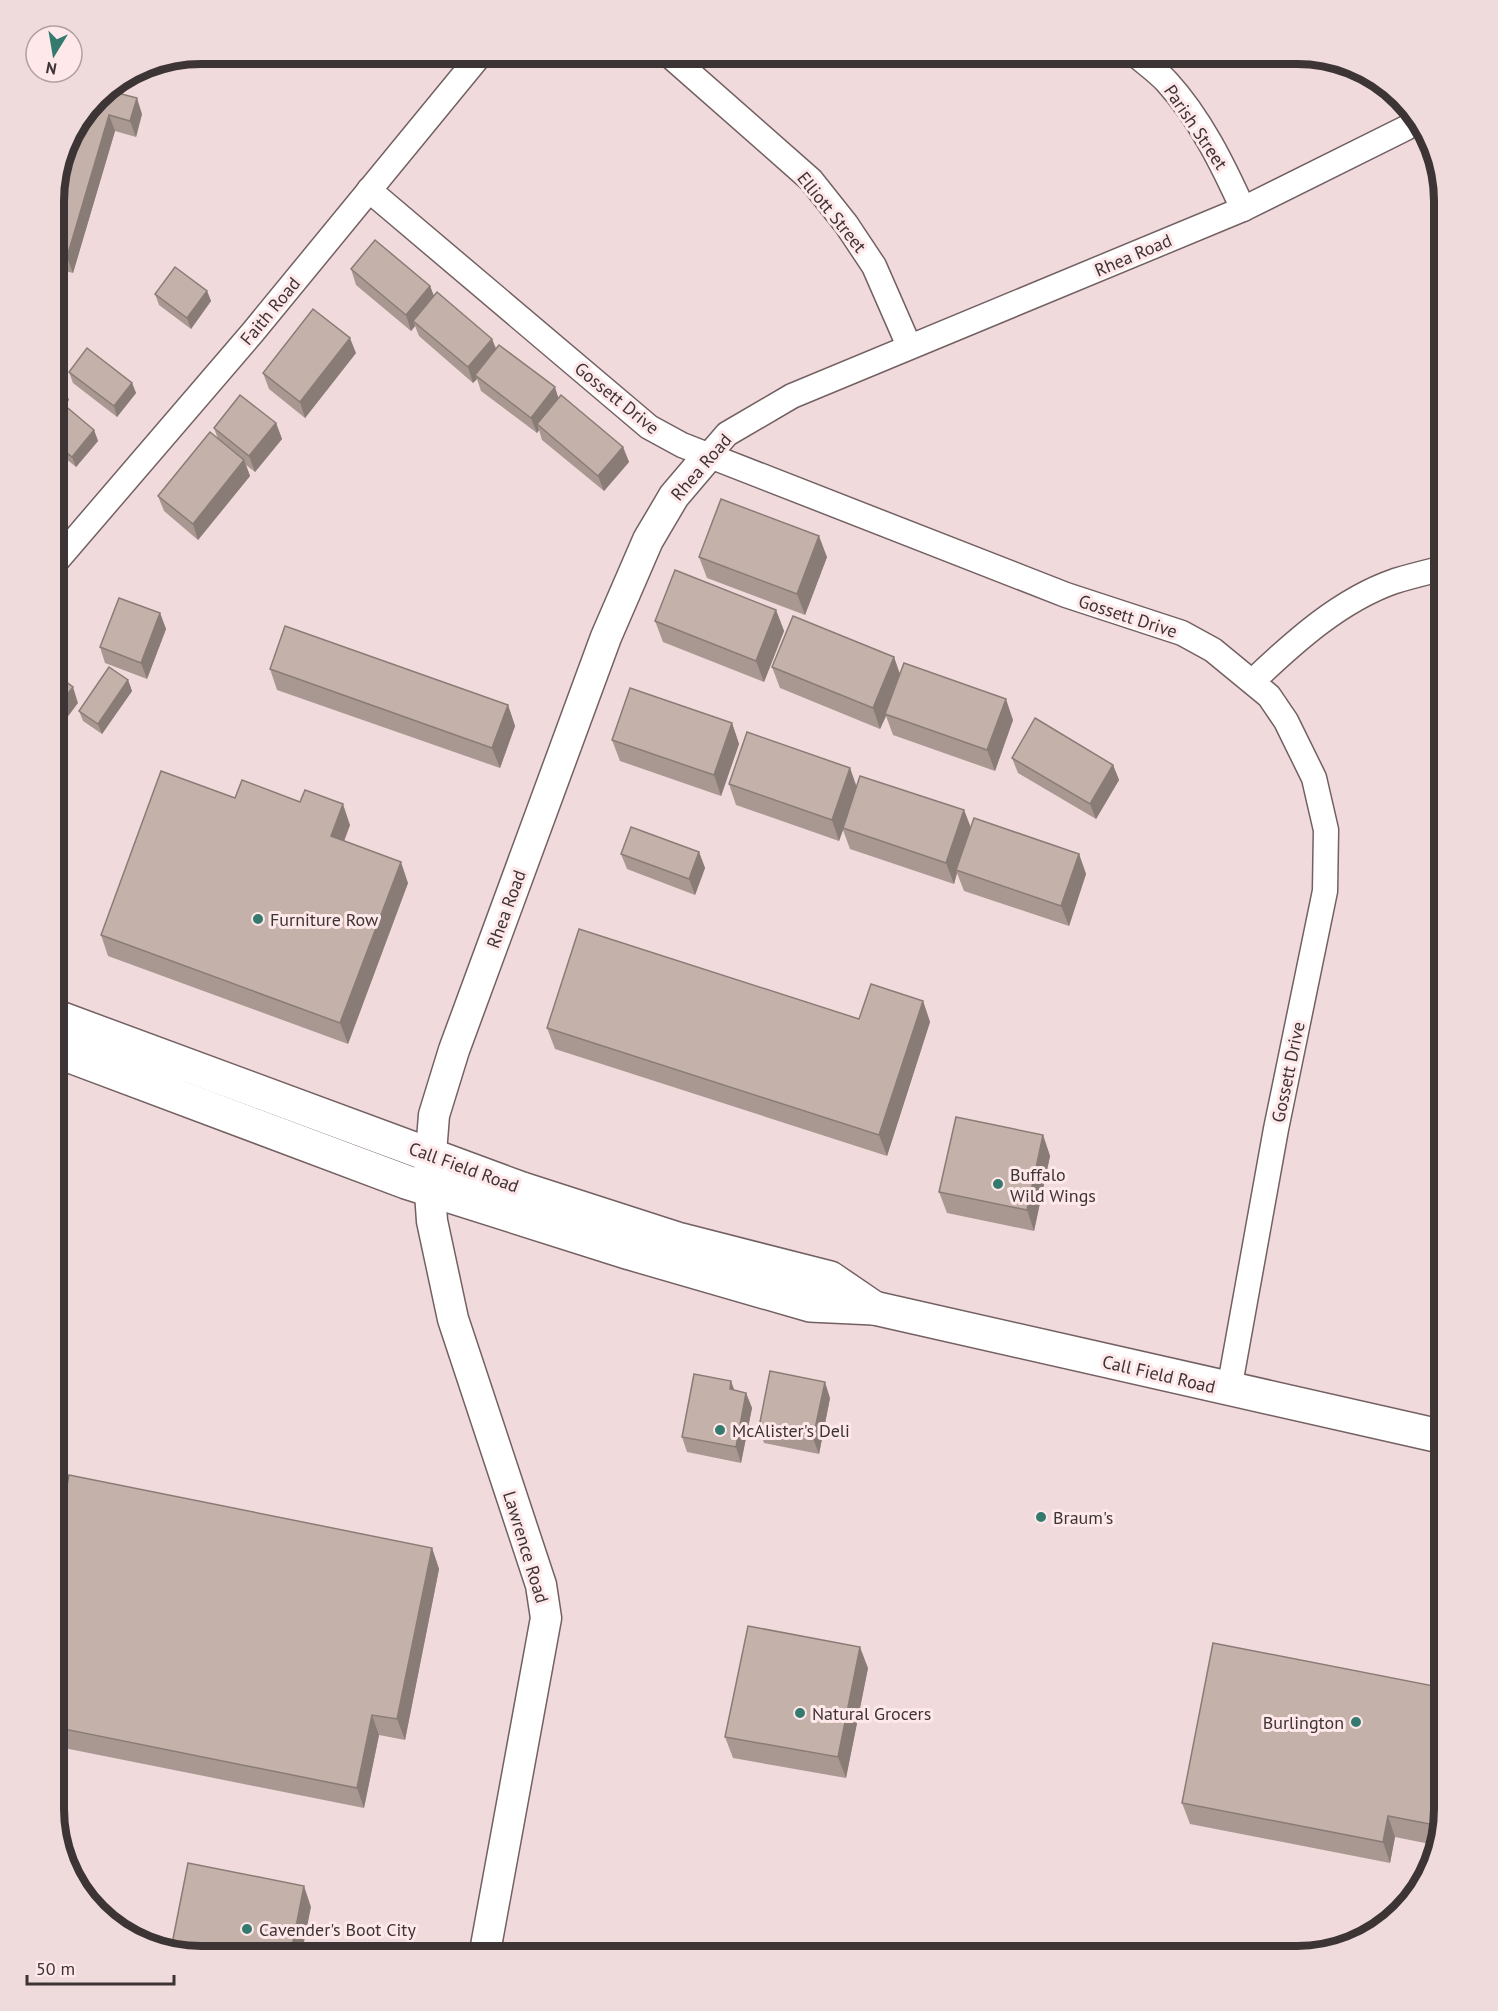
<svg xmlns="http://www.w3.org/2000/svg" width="1498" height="2011" viewBox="0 0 1498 2011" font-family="'PT Sans',sans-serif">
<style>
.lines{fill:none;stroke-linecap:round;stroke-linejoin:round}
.minor-casing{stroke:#736062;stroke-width:27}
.tertiary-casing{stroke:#736062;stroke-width:33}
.secondary-casing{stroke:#736062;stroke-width:36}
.minor{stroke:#fff;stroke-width:24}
.tertiary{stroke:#fff;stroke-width:30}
.secondary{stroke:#fff;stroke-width:33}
.wall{fill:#a99891}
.shaded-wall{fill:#897c76}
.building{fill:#c4b1a9;stroke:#897c76;stroke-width:1.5}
.poi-dot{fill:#347a6f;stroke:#fee8ea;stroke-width:2}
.labels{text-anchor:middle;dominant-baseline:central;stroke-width:6;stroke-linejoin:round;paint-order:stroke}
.street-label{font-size:18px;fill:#3d3435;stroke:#fee8ea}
.poi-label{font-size:18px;fill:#3d3435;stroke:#fee8ea;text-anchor:start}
.rim{fill:none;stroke:#3d3435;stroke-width:8}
</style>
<rect width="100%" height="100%" fill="#f1dadc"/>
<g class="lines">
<defs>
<g id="minor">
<path d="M668,54l143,126 35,44 28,42 35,80"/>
<path d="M1135,54c10,9 23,18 32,28 33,36 56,83 76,127"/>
<path d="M369,190l280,237 33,18 384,150 116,38 31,17 56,46 17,25 28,57 12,52 -1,61 -49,238 -47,261"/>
<path d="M708,456l19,-22 65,-38 451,-187 163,-81 12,-9"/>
<path d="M54,564l199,-232 228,-278"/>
<path d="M1253,681c41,-39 87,-81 142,-100 16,-5 33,-9 49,-13"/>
</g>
<path id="tertiary" d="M484,1957l62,-339 -5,-33 -88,-266 -21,-98 -3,-43 5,-63 20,-65 152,-413 42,-97 26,-44 34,-40"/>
<g id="secondary">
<path d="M54,1016l468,173 155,50 153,39 44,30"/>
<path d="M54,1050l352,132 224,71 180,52 64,3 570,129"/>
</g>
</defs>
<!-- minor casing -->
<use href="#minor" class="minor-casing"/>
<!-- tertiary casing -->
<use href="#tertiary" class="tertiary-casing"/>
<!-- secondary casing -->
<use href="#secondary" class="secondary-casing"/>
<!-- minor -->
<use href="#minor" class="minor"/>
<!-- tertiary -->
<use href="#tertiary" class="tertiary"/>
<!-- secondary -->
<use href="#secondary" class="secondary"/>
</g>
<!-- wall -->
<g class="wall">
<path d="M104,91l38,23 -6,23 -21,-6 -42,142 -19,-5v-77z"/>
<path d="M351,269l79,17 4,10 58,43 4,9 62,50 65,49 6,15 -25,29 -62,-51 -3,-10 -2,3 -56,-42 -4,-12 -4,4 -54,-47 -4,-10 -4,5 -55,-46z"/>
<path d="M207,291l4,10 -20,28 -32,-24 -4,-11z"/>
<path d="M356,353l-51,65 -36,-29 -6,-16z"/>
<path d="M69,372l63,11 4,10 -19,24 -44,-34z"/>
<path d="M54,380l15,20 -5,5 30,25 4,11 -22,26 -22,-18z"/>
<path d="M276,423l6,16 -27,33 -9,-7 4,11 -52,64 -34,-29 -6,-15 60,-57 -4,-11z"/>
<path d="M699,557h128l-22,58 -98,-37z"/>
<path d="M776,610l8,21 -20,51 -101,-40 -8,-21z"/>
<path d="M160,613l6,16 -19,50 -42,-16 -5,-16z"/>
<path d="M894,657l6,17 113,46 -18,51 -102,-36 -7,-19 -6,13 -100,-41 -8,-21z"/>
<path d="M270,669l238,36 7,21 -15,42 -223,-78z"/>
<path d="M128,680l4,11 -30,43 -19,-13 -4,-10z"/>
<path d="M732,723l7,21 -18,52 -101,-35 -8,-21z"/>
<path d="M1012,758l101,7 6,15 -23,39 -78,-46z"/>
<path d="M850,768l7,19 107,23 7,18 108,26 7,20 -17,52 -105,-35 -7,-18 -3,11 -104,-35 -7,-19 -4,11 -103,-36 -7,-21z"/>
<path d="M235,798l115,27 -6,16 64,42 -60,161 -240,-88 -7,-21z"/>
<path d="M699,852l6,16 -10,27 -68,-26 -6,-15z"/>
<path d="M923,1001l7,21 -43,134 -332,-107 -8,-21 312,-9z"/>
<path d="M1043,1135l7,21 -16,75 -87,-18 -8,-21z"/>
<path d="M735,1390l11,3 6,15 -11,55 -54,-11 -5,-15z"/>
<path d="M830,1398l-11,56 -55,-11 -5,-16z"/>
<path d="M432,1548l7,21 -34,171 -26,-5 -15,73 -310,-62v-194z"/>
<path d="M868,1668l-22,110 -113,-20 -8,-21z"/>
<path d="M1182,1803l262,7 -9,35 -40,-8 -5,26 -200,-39z"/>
</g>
<!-- shaded-wall -->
<g class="shaded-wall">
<path d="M137,98l5,16 -6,23 -6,-16z"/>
<path d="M109,115l6,16 -42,142 -6,-16z"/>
<path d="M430,286l6,16 -23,19 2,5 -4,5 -5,-16z"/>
<path d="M207,291l4,10 -20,28 -4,-11z"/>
<path d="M350,338l6,15 -51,65 -5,-16z"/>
<path d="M492,339l6,16 -23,20 2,4 -4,4 -5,-16z"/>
<path d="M132,383l4,10 -19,24 -3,-11z"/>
<path d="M555,387l5,16 -23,21 2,6 -2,3 -6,-15z"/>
<path d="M65,390l4,10 -15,16v-15z"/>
<path d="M276,423l6,16 -27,33 -6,-16z"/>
<path d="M94,430l4,11 -22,26 -4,-10z"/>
<path d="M623,447l6,15 -25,29 -6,-15z"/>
<path d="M244,460l6,16 -52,64 -5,-16z"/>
<path d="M819,536l8,21 -22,58 -8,-21z"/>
<path d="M776,610l8,21 -20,51 -8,-21z"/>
<path d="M160,613l6,16 -19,50 -6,-16z"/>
<path d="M894,657l7,21 -16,36 1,2 -6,13 -7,-21z"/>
<path d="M128,680l4,11 -30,43 -4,-10z"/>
<path d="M73,687l5,16 -24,32v-23z"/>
<path d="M1006,699l7,21 -18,51 -8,-21z"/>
<path d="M508,705l7,21 -15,42 -8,-20z"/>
<path d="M732,723l7,21 -18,52 -7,-21z"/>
<path d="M1113,765l6,15 -23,39 -6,-15z"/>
<path d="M850,768l7,21 -14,39v2l-4,11 -7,-21z"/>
<path d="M343,804l7,21 -12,32 -7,-21z"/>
<path d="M964,810l8,21 -16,39 1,3 -3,11 -8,-21z"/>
<path d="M66,849l2,6 -14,43v-11z"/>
<path d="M699,852l6,16 -10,27 -6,-16z"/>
<path d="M1079,854l7,20 -17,52 -8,-20z"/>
<path d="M401,862l7,21 -60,161 -8,-21z"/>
<path d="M923,1001l7,21 -43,134 -8,-21z"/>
<path d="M1043,1135l7,21 -16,75 -7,-21z"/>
<path d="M58,1152l6,16 -10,48v-44z"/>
<path d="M731,1381l6,16 -7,-8z"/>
<path d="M825,1382l5,16 -11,56 -6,-16z"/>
<path d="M746,1393l6,15 -11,55 -5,-16z"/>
<path d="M432,1548l7,21 -34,171 -8,-21z"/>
<path d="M860,1647l8,21 -22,110 -8,-21z"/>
<path d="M372,1715l7,20 -15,73 -7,-20z"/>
<path d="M1388,1816l7,21 -5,26 -7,-21z"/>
<path d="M304,1886l7,21 -10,50h-11z"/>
</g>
<!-- building -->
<g class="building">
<path d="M106,90l31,8 -7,23 -21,-6 -42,142 -13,-3v-63l15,-54 35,-46z"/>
<path d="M375,240l55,46 -24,29 -55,-46z"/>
<path d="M175,267l32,24 -20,27 -32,-24z"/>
<path d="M437,292l55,47 -24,28 -55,-46z"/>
<path d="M313,309l37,29 -50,64 -37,-29z"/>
<path d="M499,345l56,42 -24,31 -56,-43z"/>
<path d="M87,348l45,35 -18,23 -45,-34z"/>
<path d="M54,380l11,10 -11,11z"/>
<path d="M240,395l36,28 -27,33 -35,-28z"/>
<path d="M561,395l62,52 -25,29 -61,-52z"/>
<path d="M63,404l31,26 -22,27 -18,-15v-28z"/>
<path d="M210,432l34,28 -51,64 -35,-28z"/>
<path d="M721,499l98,37 -22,58 -98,-37z"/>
<path d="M675,570l101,40 -20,51 -101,-40z"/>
<path d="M119,598l41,15 -19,50 -41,-16z"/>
<path d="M793,616l101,41 -21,51 -101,-41z"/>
<path d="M285,626l223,79 -16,43 -222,-79z"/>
<path d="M904,663l102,36 -19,51 -102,-36z"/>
<path d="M109,667l19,13 -30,44 -19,-13z"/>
<path d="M54,673l19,14 -19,25z"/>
<path d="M630,688l102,35 -18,52 -102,-35z"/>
<path d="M1035,718l78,47 -23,39 -78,-46z"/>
<path d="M747,732l103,36 -18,52 -103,-36z"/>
<path d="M161,771l74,27 7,-18 58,22 5,-12 38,14 -12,32 70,26 -61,161 -239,-88z"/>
<path d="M860,776l104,34 -18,53 -103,-35z"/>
<path d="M974,818l105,36 -18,52 -105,-36z"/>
<path d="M631,827l68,25 -10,27 -68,-25z"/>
<path d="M54,846l12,3 -12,38z"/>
<path d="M579,929l280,90 12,-35 52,17 -44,134 -332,-107z"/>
<path d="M956,1117l87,18 -16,75 -88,-18z"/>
<path d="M54,1151l4,1 -4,20z"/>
<path d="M770,1371l55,11 -12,56 -54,-11z"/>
<path d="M694,1374l37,7 -1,8 16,4 -10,54 -54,-10z"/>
<path d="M69,1475l363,73 -35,171 -25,-4 -15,73 -303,-61v-175z"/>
<path d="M748,1626l112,21 -22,110 -113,-20z"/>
<path d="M1213,1643l231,45v122l-4,16 -52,-10 -5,26 -201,-39z"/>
<path d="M188,1863l116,23 -14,71h-89l-30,-8z"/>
</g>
<!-- markers -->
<g class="poi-dot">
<circle cx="258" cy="919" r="6"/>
<circle cx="998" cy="1184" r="6"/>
<circle cx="720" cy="1430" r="6"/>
<circle cx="1041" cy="1517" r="6"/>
<circle cx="800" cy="1713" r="6"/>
<circle cx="1356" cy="1722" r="6"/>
<circle cx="247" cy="1929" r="6"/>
</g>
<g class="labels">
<!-- street labels -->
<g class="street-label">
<text transform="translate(1196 127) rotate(56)">Parish Street</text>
<text transform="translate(832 212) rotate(51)">Elliott Street</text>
<text transform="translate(1133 255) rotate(-23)">Rhea Road</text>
<text transform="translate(270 311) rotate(-50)">Faith Road</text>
<text transform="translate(617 398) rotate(39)">Gossett Drive</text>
<text transform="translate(701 467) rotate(-49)">Rhea Road</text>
<text transform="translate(1128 616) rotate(18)">Gossett Drive</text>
<text transform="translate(506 909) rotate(-70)">Rhea Road</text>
<text transform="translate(1288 1072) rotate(-78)">Gossett Drive</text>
<text transform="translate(464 1167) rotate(20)">Call Field Road</text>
<text transform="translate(1159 1374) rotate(13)">Call Field Road</text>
<text transform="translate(526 1547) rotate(73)">Lawrence Road</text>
</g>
<!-- poi labels -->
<g class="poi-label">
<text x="270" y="919">Furniture Row</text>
<text x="1010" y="1174">Buffalo<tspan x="1010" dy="21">Wild Wings</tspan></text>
<text x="732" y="1430">McAlister's Deli</text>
<text x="1053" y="1517">Braum's</text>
<text x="812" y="1713">Natural Grocers</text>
<text x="1344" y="1722" text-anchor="end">Burlington</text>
<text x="259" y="1929">Cavender's Boot City</text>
</g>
</g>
<!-- crop -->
<path d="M0 0H1498V2011H0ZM201 64H1297A137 137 0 0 1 1434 201V1809A137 137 0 0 1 1297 1946H201A137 137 0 0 1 64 1809V201A137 137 0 0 1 201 64Z" fill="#efdadc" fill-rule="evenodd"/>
<path class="rim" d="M201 64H1297A137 137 0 0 1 1434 201V1809A137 137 0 0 1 1297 1946H201A137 137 0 0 1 64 1809V201A137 137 0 0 1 201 64Z"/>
<!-- north arrow -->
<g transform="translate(54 54) rotate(191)"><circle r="28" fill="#fee8ea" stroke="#b1a0a2" stroke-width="1.5"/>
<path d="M0-4.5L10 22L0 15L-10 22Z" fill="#347a6f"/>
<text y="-9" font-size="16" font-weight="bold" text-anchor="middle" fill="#3d3435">N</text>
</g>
<!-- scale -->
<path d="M27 1975v9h147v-9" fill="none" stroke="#3d3435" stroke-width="3"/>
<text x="36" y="1975" font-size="18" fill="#3d3435" stroke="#fee8ea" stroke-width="4.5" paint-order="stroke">50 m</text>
</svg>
